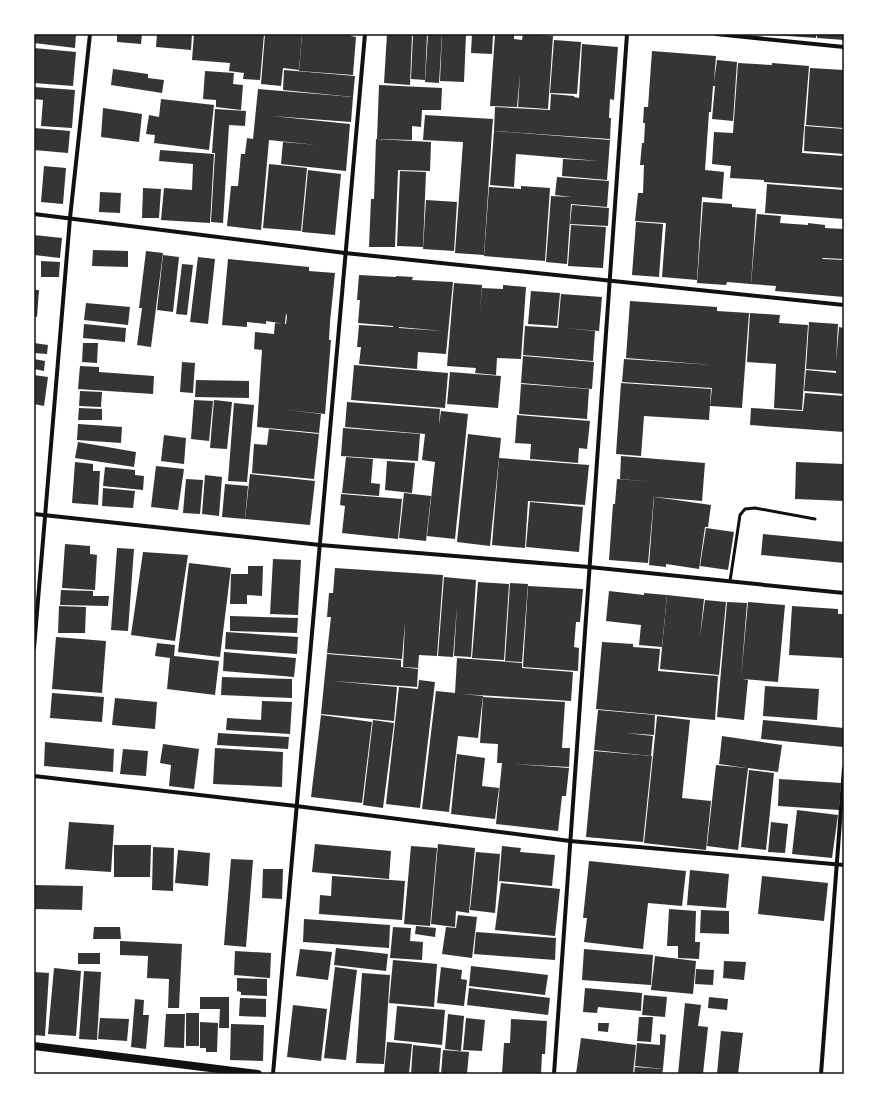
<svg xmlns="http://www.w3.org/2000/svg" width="878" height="1108" viewBox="0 0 878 1108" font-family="'Exo 2',sans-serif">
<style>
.building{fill:#353535;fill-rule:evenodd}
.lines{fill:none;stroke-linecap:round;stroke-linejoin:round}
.service{stroke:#111;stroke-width:3}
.minor{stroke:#111;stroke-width:4}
.secondary{stroke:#111;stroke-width:8}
.neatline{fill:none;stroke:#111;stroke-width:1.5}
</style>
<rect width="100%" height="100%" fill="#fff"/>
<!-- building -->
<g class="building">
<path d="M34,34h42l-1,14 -41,-5z"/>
<path d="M117,34h25l-1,10 -24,-2z"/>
<path d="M157,34h35l-1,16 -35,-3z"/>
<path d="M194,34h70l-4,46 -17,-1 1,-6 -15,-2 1,-8 -38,-3z"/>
<path d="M265,34h37l-3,36 -16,-2 -2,18 -20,-2z"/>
<path d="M302,34l37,1v-1h12v2l5,1 -3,38 -54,-4z"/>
<path d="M387,34h25l-2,51 -26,-2z"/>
<path d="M413,34h14l-2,46 -14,-1z"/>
<path d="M428,34h14l-3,49 -14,-1z"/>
<path d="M442,34h24l-2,48 -24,-1z"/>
<path d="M472,34h21l-1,20 -21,-1z"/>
<path d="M495,34h19v5l8,1 1,-6 30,2 -5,73 -30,-2 2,-33 -3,33 -27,-1z"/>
<path d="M774,34h42v4l-42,-3z"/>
<path d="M817,34h27v6l-27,-2z"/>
<path d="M554,40l27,2 -4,52 -27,-1z"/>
<path d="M582,44l36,3 -4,53 -4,-1 -1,19h2l-1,21 -116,-8 1,-24 55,3 1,-16 23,2v1l5,1z"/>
<path d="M34,48l42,4 -3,34 -39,-3z"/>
<path d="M652,51l64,5 -2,26 3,-22 20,2 -4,59 -21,-2 3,-33h-2l-2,26h-2l-4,58 19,2 -2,27 -20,-2 -5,83 -35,-3 4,-54 -31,-2 3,-28h5l1,-28h-4l2,-22h2l1,-20h-2l1,-16h4z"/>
<path d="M738,63l34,2v-2l37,3 -7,87 42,3v32l-80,-6v-2l-34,-2 1,-12 -19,-2 2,-32 19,1z"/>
<path d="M810,68l34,2 -1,58 -37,-3z"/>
<path d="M113,69l35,5v4l16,2 -2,13 -51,-8z"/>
<path d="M284,70l71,6 -2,21 -70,-7z"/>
<path d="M205,71l29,2 -1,11 10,1 -2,25 -25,-3v-7l-13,-1z"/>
<path d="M379,85l63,3 -1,22h-19l-1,17 -9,-1v14l-35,-1z"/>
<path d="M34,87l41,3 -3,38 -31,-2 2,-26 -9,-1z"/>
<path d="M258,89l95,8 -2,25 -79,-6 78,8 -2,24 -2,23 -65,-7 2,-22 34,3 -48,-5 -8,90 -34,-4 4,-40h7l3,-32h4l2,-16 6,1z"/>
<path d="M161,99l53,6 -5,45 -55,-7 1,-8 -9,-1 3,-19 10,2z"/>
<path d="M103,108l39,6 -3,28 -38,-5z"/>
<path d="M215,109l31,2 -1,15 -16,-1 -6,98 -12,-1 4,-69h-3z"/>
<path d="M425,115l68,4 -1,12h-1h1l-8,124 -29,-2 8,-111 -40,-2z"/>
<path d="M805,126l39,3v25l-40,-3z"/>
<path d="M34,128l36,3 -2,22 -34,-3z"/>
<path d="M494,131l116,9 -3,40 -45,-4 1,-17 36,2 -83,-7 -2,33 -24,-2z"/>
<path d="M376,139l55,3 -1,29 -32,-1 -3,77h-26l2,-48h3z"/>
<path d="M160,150l54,4 -4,69 -49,-3 3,-32 28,2 1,-26 -34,-3z"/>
<path d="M269,164l38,4 -6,63 -38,-3z"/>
<path d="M44,166l22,2 -3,36 -22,-2z"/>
<path d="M308,170l33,4 -6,61 -33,-3z"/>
<path d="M400,171l26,1 -3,75 -26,-1z"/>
<path d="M557,177l52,4 -2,26 -36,-3 -4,60 -21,-2 5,-66 21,1 -17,-2z"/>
<path d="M767,184l77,6v29l-79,-6z"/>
<path d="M521,186l29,2 -5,73 -61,-5 5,-69 32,2z"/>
<path d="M143,188l18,1 -2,29h-17z"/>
<path d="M100,192l21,1 -1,20 -21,-1z"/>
<path d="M426,200l31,2 -3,49 -31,-2z"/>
<path d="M703,202l29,2v3l24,2 -5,75 -24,-2 -1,3 -29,-2z"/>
<path d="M572,205l37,3 -1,18 -38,-2z"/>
<path d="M757,214l24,2 -1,7 28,2v-2l17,2v3l19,1v30l-21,-1 -1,1 22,1v37l-69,-6 1,-5 -25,-2z"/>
<path d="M636,222l27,2 -4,53 -27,-2z"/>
<path d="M571,225l35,2 -3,41 -35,-2z"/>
<path d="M34,235l28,3 -2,20 -26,-3z"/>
<path d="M93,250l35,1v16l-36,-1z"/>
<path d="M146,251l17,2 -12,94 -14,-2 5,-37h-3z"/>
<path d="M163,255l16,2 -6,55 -16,-2z"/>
<path d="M198,257l17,2 -7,65 -18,-2z"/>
<path d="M228,259l81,8v4l26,2 -5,49 -1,18h2l-6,74 -38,-4 34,4 -2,19 -62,-6 5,-77 -8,-1 1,-17 19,2 1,-11 13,1h-2l1,-7 7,1 -7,-1 -1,-4 -1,11 -19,-3v3l-19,-2v5l-25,-2z"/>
<path d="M41,261l19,1 -1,15h-18z"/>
<path d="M182,264l11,1 -6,50 -11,-1z"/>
<path d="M359,275l37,2v-1l17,1 -1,3 41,2 -7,72 -28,-2 -1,17 -58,-5 2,-17h-4l2,-22 34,2v-1l-35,-3 2,-23h-3zM399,327l44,4 -44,-3z"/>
<path d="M454,283l28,2 -2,27 2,-24 21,1v-4l23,2 -5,72 -24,-1 -1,17 -21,-2 1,-5 -29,-2z"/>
<path d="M34,290h5l-2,27 -3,-1z"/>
<path d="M531,291l29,2 -3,33 -29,-2z"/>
<path d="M561,294l41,3 -3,34 -34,-3 30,3 -2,30 -70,-6 2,-29 33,2z"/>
<path d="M630,301l87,6v4l32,2 -7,95 -32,-2 2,-18 -90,-6 2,-23 89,6 -87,-7z"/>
<path d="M86,303l44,4 -2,18 -44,-5z"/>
<path d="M750,313l30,2 -1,8 29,2 -6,85 -28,-2 2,-44 -29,-2z"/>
<path d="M809,322l29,2 -2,38 3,-35 5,1v66l-40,-3 2,-21 30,3v-2l-30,-2z"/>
<path d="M84,324l42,4 -1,14 -42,-4z"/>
<path d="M34,343l14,2 -1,9 -13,-1z"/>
<path d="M83,343h15l-1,20 -15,-1z"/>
<path d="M523,356l71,6 -2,27 -71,-6z"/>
<path d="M34,359l11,2 -1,10 -10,-2z"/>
<path d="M182,362l13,1 -2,30 -13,-1z"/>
<path d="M354,365l94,8 -3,35 -94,-8z"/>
<path d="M80,366l19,1v5l55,4 -1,18 -75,-5z"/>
<path d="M450,372l51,4 -3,32 -51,-4z"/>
<path d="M34,375l14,2 -4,29 -10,-2z"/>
<path d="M196,380l53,1v17l-54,-1z"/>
<path d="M621,383l90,6 -2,31 -65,-4 -3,40 -25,-2z"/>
<path d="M521,384l68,5 -2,30 -68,-5z"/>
<path d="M80,391l22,1 -1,15 -22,-1z"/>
<path d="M805,393l39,3v36l-94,-7 1,-17 52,3z"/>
<path d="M194,400l19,1 -4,40 -18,-2z"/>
<path d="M214,400l18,2 -5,47 -17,-1z"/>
<path d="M347,402l93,7 -1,16 2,-14 27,3 -13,125 -28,-3 8,-74 -13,-2 3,-26 -80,-7z"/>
<path d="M234,403l20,2 -7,77 -19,-1z"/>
<path d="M79,408l23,1v11h-24z"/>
<path d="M517,415l73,6 -3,28 -8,-1 -1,15 -48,-4 1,-15 -16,-1z"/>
<path d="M78,424l44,3 -1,16 -44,-3z"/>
<path d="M343,428l77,6 -2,27 -77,-5z"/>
<path d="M269,429l50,5 -5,45 -62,-6 2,-29 13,1z"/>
<path d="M468,434l33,4 -11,108 -33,-4z"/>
<path d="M164,435l22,3 -2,26 -23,-3z"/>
<path d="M78,442l58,10 -2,15 -59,-9z"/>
<path d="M621,456l84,7 -3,38 -48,-4v-2l-1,12 -27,-3 27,3 -5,56 -39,-3 4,-56h2l2,-25 38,3 -35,-3z"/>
<path d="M346,457l27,2 -2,24 9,1 -1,12 -37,-3z"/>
<path d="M499,458l90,7 -4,40 -57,-4 -3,47 -33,-3z"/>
<path d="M387,461l28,2 -3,30 -27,-3z"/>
<path d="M75,462l18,2v7h7l-2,34 -26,-2z"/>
<path d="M796,462l48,2v37l-49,-2z"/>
<path d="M156,466l28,3 -6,41 -27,-3z"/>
<path d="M105,467l30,3v5l9,1 -1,14 -40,-4z"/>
<path d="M250,474l65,7 -5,44 -65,-6z"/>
<path d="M205,475l17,2 -3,39 -17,-2z"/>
<path d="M186,479l17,1 -3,34 -17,-1z"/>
<path d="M225,484l23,2 -3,33 -23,-2z"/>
<path d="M103,488l32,3 -2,17 -31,-2z"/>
<path d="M404,493l27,3 -5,45 -27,-3z"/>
<path d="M341,494l61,5 -4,40 -56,-6 3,-27 -5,-1z"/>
<path d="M654,497l22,3 -3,20 3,-20 35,5 -3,22h-3l-6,42 -33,-5v3l-17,-2z"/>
<path d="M530,502l53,5 -4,45 -53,-5z"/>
<path d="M706,528l28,4 -6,38 -28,-4z"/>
<path d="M763,534l81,8v21l-83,-8z"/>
<path d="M65,544l25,2v8l7,1 -2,35 -33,-2z"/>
<path d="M117,548l17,1 -6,82 -17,-1z"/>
<path d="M143,552l45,3 -13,86 -44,-6z"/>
<path d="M273,559l28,1 -3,55 -28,-1z"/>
<path d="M189,563l42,5 -11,89 -42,-5z"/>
<path d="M248,566h15l-1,30 -15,-1v9h-17l1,-30h17z"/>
<path d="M335,568l108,7 -6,81 -18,-1 -1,13 -15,-1 2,-45 -3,37 -75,-6 4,-36h-4l2,-24h4z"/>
<path d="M444,577l32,3 -5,77 -17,-1 3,-50 -4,51 -15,-1z"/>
<path d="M478,582l31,2 -5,76 -32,-2z"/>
<path d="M510,583l18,1 -6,78 -17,-1z"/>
<path d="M528,586l55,3 -3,33h-14h10l-2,25 5,1 -1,23 -55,-4z"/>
<path d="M61,590l32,1v5h16l-1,10 -48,-1z"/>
<path d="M609,591l35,4v-2l23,2 -5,52 -23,-2 2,-20 -35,-4z"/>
<path d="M667,595l37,4 -4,38 5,-37 21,2 -7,73 -59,-6z"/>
<path d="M727,602l20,1 -6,76 7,-77 37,3 -7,77 -35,-3 5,1 -4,40 -27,-3z"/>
<path d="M59,606l27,1 -1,26h-27z"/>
<path d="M792,606l46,3v5h6v44l-55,-3z"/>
<path d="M230,616l68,2 -1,15 -67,-2z"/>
<path d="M226,632l72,5 -1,17 -72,-5z"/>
<path d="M56,637l50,4 -4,52 -50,-4z"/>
<path d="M602,642l31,2v3l27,2 -2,22 60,5 -3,44 -119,-11z"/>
<path d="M157,643l18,2 -1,11 45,5 -4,34 -48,-6 3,-31 -15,-2z"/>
<path d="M224,652l72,6 -2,19 -71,-6z"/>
<path d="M327,654l74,6v7l17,2 -1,18 -85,-6 65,6 -3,34 -73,-7z"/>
<path d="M457,658l65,5v5l51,4 -2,29 -110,-7 22,2 -5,42 -20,-2 -9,76 -27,-3 14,-118 19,2z"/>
<path d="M222,677l70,2v19l-71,-3z"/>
<path d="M419,680l16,2 -15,126 -34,-4 13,-117 19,2z"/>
<path d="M765,686l54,3 -2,31 -54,-4z"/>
<path d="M52,693l52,4 -2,25 -52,-4z"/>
<path d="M483,697l82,5 -3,46h8l-1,19 -56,-3 56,4 -3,28h-4l-4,35 -62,-7 6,-61h-5l1,-19 -18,-1z"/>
<path d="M115,698l42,4 -2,27 -43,-4z"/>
<path d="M262,701l30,1 -2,32 -64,-4 1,-12 34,2z"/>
<path d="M598,710l57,5 -1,20 -28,-2 27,3 -2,20 -57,-6z"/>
<path d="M321,715l51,7 -10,81 -51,-6z"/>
<path d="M657,716l33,4 -8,78 29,3 -5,49 -62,-7 9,-87h2h-2z"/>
<path d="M373,720l21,3 -11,85 -20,-3z"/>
<path d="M763,720l81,8 -1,19 -82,-8z"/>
<path d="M218,733l71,4 -1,12 -71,-4z"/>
<path d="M722,736l60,9 -4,27 -30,-4 -10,82 -31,-4 9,-81 30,3 -27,-4z"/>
<path d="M45,742l69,7 -1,23 -69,-6z"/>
<path d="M163,744l36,5 -5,40 -25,-3 2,-21 -11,-2z"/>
<path d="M215,748l68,4 -1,35 -69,-3z"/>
<path d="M123,749l25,2 -2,25 -26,-2z"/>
<path d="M594,751l58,5 -9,86 -57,-5z"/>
<path d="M457,754l28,4 -3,28 17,2 -4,31 -44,-5z"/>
<path d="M749,770l25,3 -8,77 -25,-3z"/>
<path d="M779,779l62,4 -2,27 -61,-4z"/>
<path d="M797,810l41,5 -6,43 -40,-4z"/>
<path d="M69,822l45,3 -3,47 -46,-3z"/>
<path d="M771,822l17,2 -3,29 -17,-1z"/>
<path d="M315,844l76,7 -2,28 -77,-7z"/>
<path d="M438,844l37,4 -6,65 -13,-2 -1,16 -24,-3z"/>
<path d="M114,845h37l-1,32h-36z"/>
<path d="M411,846l26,2 -7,78 -26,-2z"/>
<path d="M502,846l19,2 -1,4 35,3 -3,31 -53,-5z"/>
<path d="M153,847l21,1 -1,43 -21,-1z"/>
<path d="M178,850l32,3 -2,33 -33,-3z"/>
<path d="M476,852l24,2 -5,59 -25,-3z"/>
<path d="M231,859l22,1 -7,87 -22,-2z"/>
<path d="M589,861l97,10 -4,35 -34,-3 -5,46 -59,-7 3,-24h-4z"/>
<path d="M263,869h20l-1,30 -20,-1z"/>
<path d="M690,870l39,4 -3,34 -39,-3z"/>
<path d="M332,876l73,5 -3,39 -83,-6 1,-19 11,1z"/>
<path d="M762,876l66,7 -4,38 -66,-7z"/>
<path d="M501,883l59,6 -5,47 -60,-6z"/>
<path d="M34,885l49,1 -1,24 -48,-1z"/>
<path d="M669,909l27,2 -1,31h5l-1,17 -21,-1v-12h-11z"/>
<path d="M701,910l28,1v23l-29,-1z"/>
<path d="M458,915l19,2 -5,41 -30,-4 4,-27 10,1z"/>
<path d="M304,919l86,6 -1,23 -86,-6z"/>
<path d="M416,926l20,2 -1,9 -20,-3z"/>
<path d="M94,927h26l1,12h-28z"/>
<path d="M393,927l18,1 -1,13 13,1 -1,18 -32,-2z"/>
<path d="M476,932l80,6 -1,22 -81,-6z"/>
<path d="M120,941l62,3 -3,64h-11l1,-29 -22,-1 1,-22 -28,-1z"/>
<path d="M336,948l52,6 -2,17 -52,-6z"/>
<path d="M300,949l32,3 -4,28 -32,-4z"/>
<path d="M584,949l69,6 -2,30 -69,-5z"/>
<path d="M235,951l36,2 -1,25 -36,-3z"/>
<rect x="78" y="953" width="22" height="11"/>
<path d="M655,956l41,5 -3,33 -42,-4z"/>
<path d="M393,960l44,4 -3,43 -45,-4z"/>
<path d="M724,961l22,1 -2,18 -21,-2z"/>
<path d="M471,966l77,9 -3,20 -76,-9z"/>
<path d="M335,967l22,3 -11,90 -22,-2z"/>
<path d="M441,967l21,3 -1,9 6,1 -3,26 -27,-3z"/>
<path d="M54,968l27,3 -5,65 -28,-2z"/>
<path d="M696,969l18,1 -1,15 -18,-1z"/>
<path d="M84,971l17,1 -4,68 -18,-1z"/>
<path d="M34,972l15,1 -4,63 -11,-1z"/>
<path d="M362,973l28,2 -6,89 -28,-1z"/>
<path d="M237,978l30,1v17l-26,-1v-3l-4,-1z"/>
<path d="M469,988l81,10 -2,17 -81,-10z"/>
<path d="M585,988l57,5 -1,18 -43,-4 -1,6 -14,-1z"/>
<path d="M644,995l23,2 -2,20 -23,-2z"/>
<path d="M200,997h29v31h-10l1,-19h-20z"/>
<path d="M709,997l19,2 -1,11 -19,-2z"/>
<path d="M240,998l26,1v18l-27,-1z"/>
<path d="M135,999l9,1 -1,15h6l-3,34 -15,-2z"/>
<path d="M685,1003l16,2 -3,21 10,1 -5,47h-25z"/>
<path d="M293,1005l34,4 -6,52 -34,-4z"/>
<path d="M397,1006l48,4 -3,35 -48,-5z"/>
<rect x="186" y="1013" width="13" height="33"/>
<path d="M166,1014h19l-1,34 -20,-1z"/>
<path d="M448,1014l16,2 -3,35 -16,-2z"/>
<path d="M639,1017h14l-2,25 -14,-1z"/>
<path d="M100,1018l29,1 -2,22 -29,-2z"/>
<path d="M466,1018l19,2 -3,31 -19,-1z"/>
<path d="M511,1019l36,2 -2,33h-3l-1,20h-39l2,-31h6z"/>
<path d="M200,1022l18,1 -1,29h-11v-4h-6z"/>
<path d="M598,1023h11l-1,9 -10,-1z"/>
<path d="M231,1024l33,1 -1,36 -33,-1z"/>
<path d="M721,1031l22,2 -5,41h-21z"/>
<path d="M660,1034l6,1 -3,34 -28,-3 2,-23 23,2z"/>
<path d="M581,1038l55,7 -3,29h-57z"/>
<path d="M387,1042l25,2 -3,30 -25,-1z"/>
<path d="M413,1045l28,3 -2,26h-28z"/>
<path d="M443,1050l26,2 -2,22h-26z"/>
<path d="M635,1067l28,2 -1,5h-28z"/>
</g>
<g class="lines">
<!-- service -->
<path class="service" d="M730,581l10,-66 5,-6 10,-1 60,11"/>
<!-- minor -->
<g class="minor">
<path d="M716,34l128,13"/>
<path d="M34,214l311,39 499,52"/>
<path d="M34,514l286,31 269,22 255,26"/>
<path d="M34,648l36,-430 20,-184"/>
<path d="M34,776l262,30 274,35 274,24"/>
<path d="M273,1074l92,-1040"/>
<path d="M554,1074l73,-1040"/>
<path d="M821,1074l23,-306"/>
</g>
<!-- secondary -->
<path class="secondary" d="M34,1046l224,28"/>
</g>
<!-- border -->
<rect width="878" height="1108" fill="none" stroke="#ffffff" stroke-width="70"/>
<rect x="35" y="35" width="808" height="1038" class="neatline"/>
</svg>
